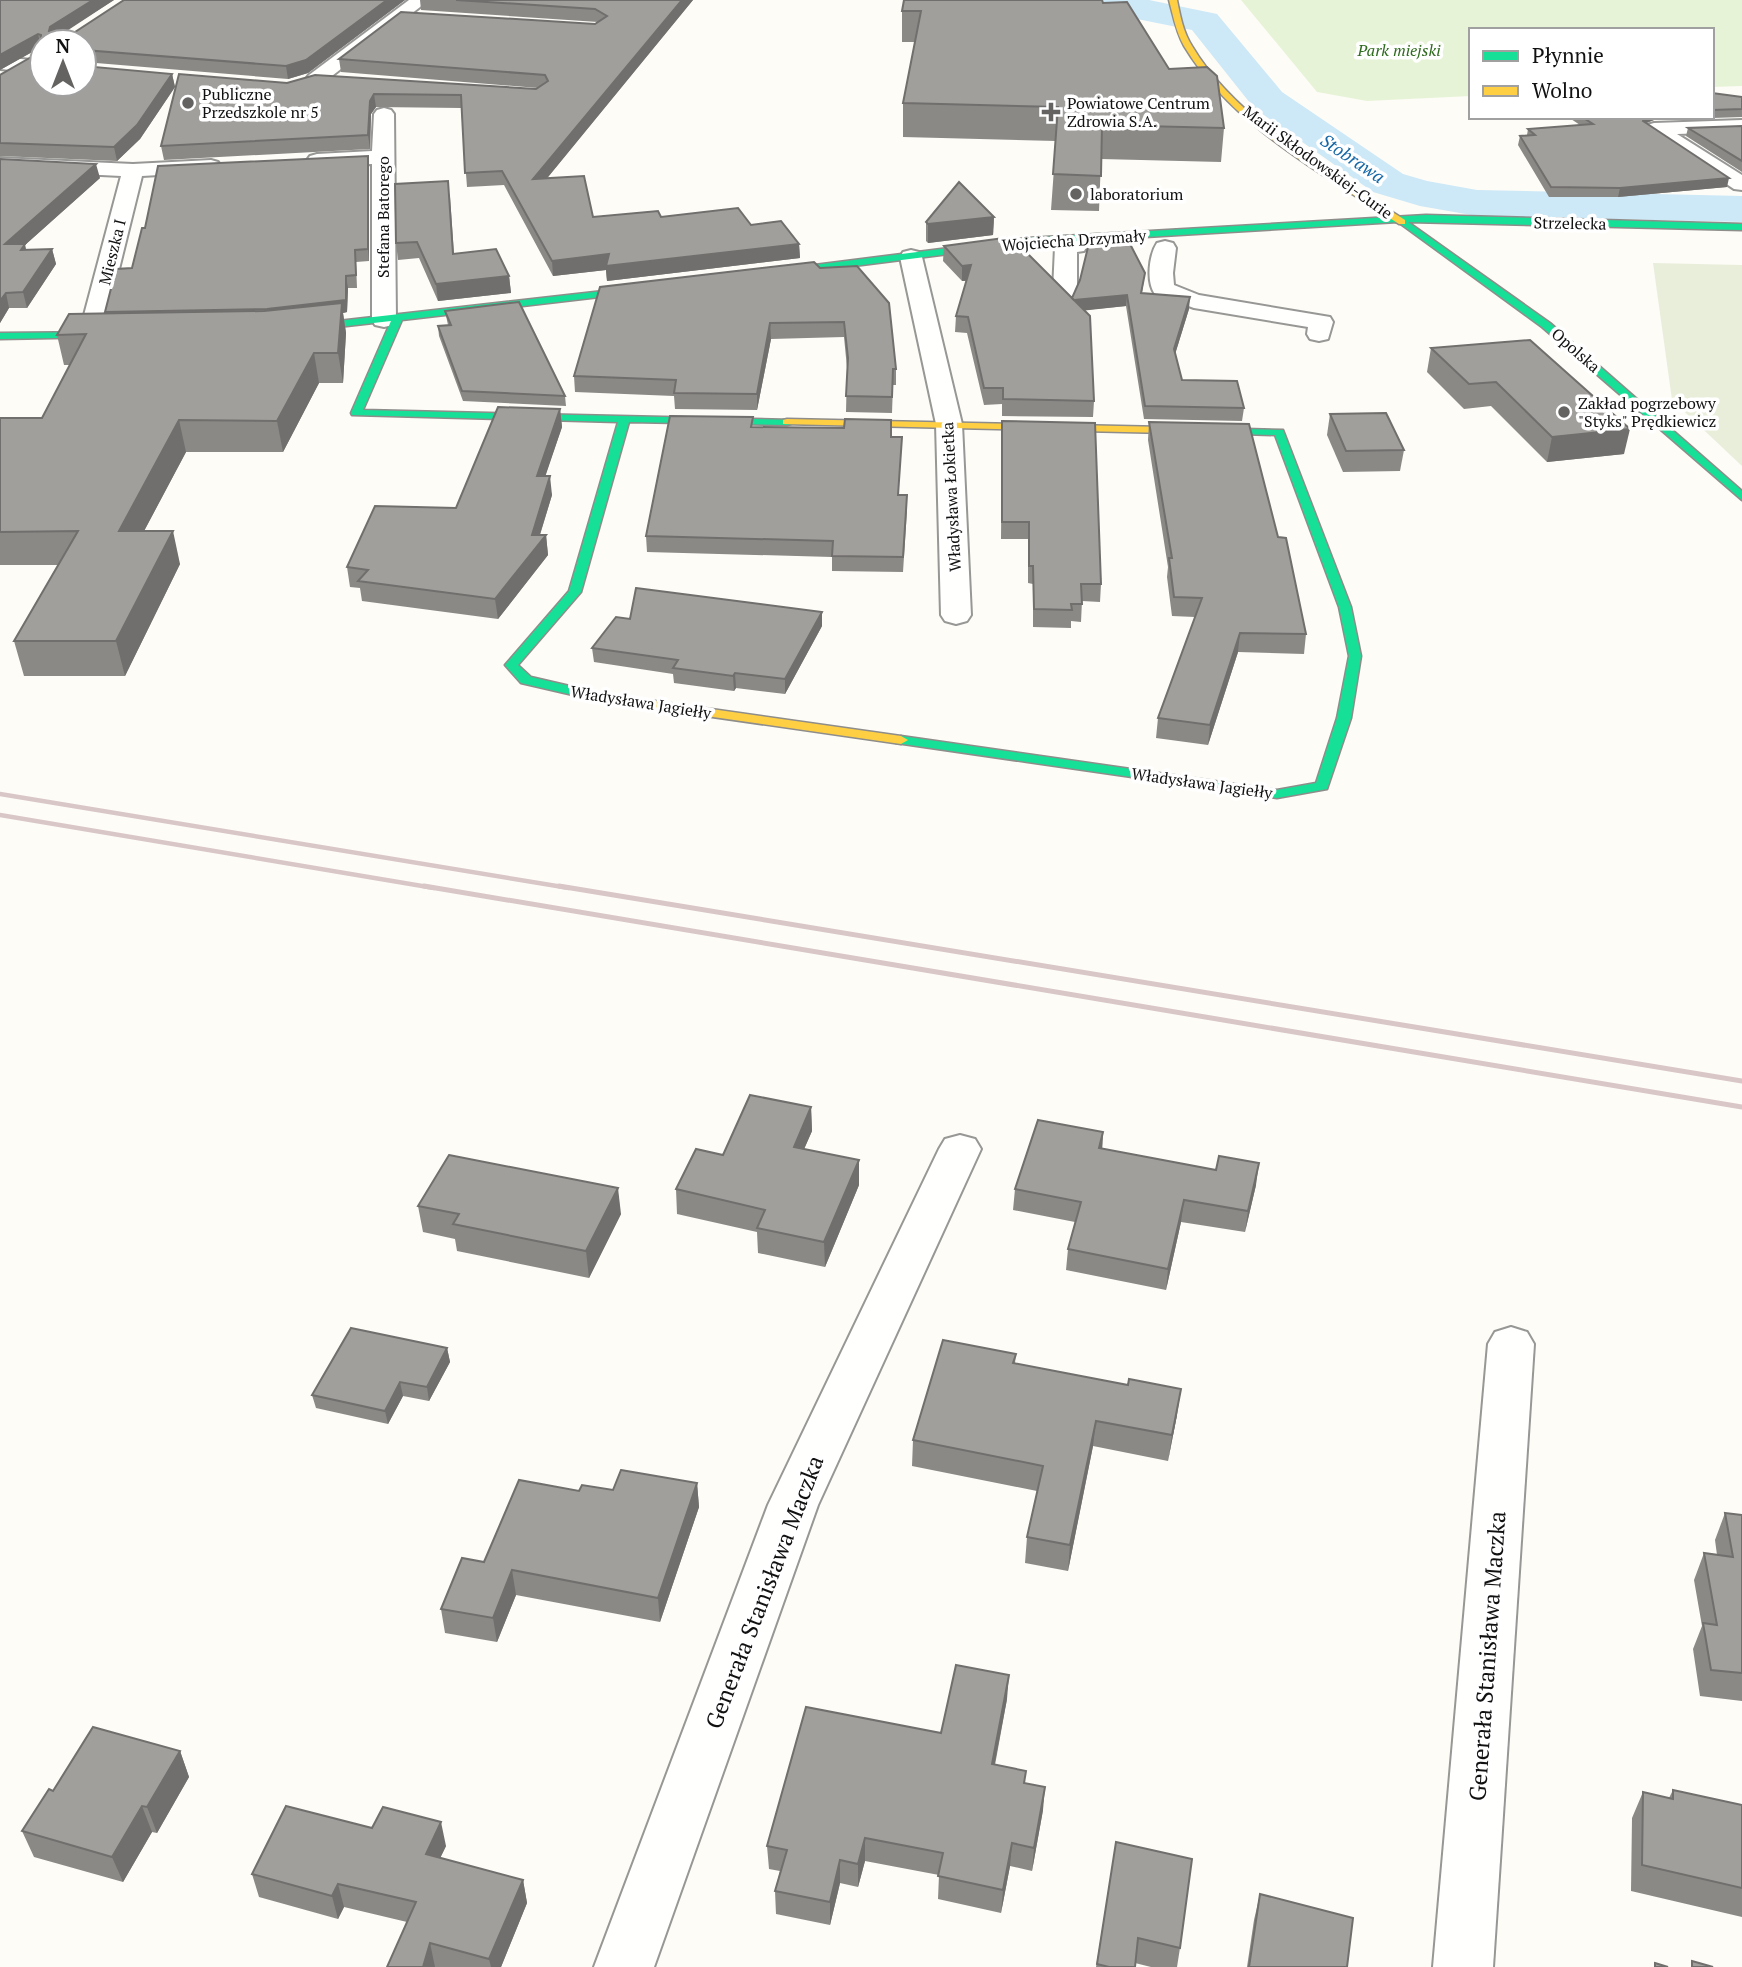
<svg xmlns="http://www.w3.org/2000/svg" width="1742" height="1967" viewBox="0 0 1742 1967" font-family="'PT Serif',serif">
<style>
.green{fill:#e7f3d7}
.cemetery{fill:#e9eedb}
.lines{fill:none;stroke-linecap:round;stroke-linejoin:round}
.river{fill:#cde8f7;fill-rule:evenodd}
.street-casing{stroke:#979795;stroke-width:4}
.fast-casing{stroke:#8e8d8b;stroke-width:3}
.slow-casing{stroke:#8e8d8b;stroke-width:3}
.street{fill:#fffffe;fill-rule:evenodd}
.fast{fill:#16e098;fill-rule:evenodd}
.slow{fill:#ffcf43;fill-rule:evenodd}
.rail-far1{stroke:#d9c6c7;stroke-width:4.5}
.rail{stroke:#d9c6c7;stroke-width:5}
.wall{fill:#8a8986}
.shaded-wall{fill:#716f6d}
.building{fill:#a19f9c;stroke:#716f6d;stroke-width:2}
.poi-dot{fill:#646362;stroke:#fff;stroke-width:2.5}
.labels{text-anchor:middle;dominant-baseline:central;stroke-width:7;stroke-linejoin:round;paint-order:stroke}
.far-park-label{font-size:16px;font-style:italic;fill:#2f6b1f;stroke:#fff}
.far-poi-label{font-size:16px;fill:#111;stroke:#fff;text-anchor:start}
.far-street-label{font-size:16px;fill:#111;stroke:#fff}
.far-water-label{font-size:18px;font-style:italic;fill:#1768a6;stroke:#fff}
.near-street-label{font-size:23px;fill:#111;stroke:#fff}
</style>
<rect width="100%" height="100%" fill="#fdfcf7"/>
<!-- green -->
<path class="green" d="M1241,0h501v86l-30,1v-57h-241v66l-104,5 -50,-9z"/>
<!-- cemetery -->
<path class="cemetery" d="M1653,263l89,2v201l-70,-66z"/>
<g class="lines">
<!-- river -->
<path class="river" d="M1077,0h72l68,14 65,78 121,82 24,7 50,9 265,6v26l-265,-6 -57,-10 -47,-14 -119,-84 -62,-78 -110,-22z"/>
<defs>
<g id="street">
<path d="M409,0h20l-106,83h-14l-3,-4 3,-4z"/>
<path d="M0,57l42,4v12l-42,-4z"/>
<path d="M384,108l7,2 3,4 2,206 -3,5 -9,2 -9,-2 -3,-5v-156l-55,2 -7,-2 -3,-4 3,-4 7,-2 55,-3 2,-37 3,-4z"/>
<path d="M1742,120v12l-65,2 65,41v15l-8,-1 -90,-60 3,-4 7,-2z"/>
<path d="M0,158l133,6 78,-4 7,2 3,4 -3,4 -7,2 -69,4 -39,158 -3,5 -9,2 -9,-2 -3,-5 42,-158 -121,-6z"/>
<path d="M1076,239l8,2 3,5 -3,5 -7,1v39l-4,5h-16l-4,-5 2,-44 3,-5z"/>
<path d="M1165,241l8,2 3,5 -3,25 1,12 25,10 131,22 3,5 -5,17 -9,2 -9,-2 -3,-5 1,-7 -114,-19 -39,-14c-9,-12 -6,-39 2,-51z"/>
<path d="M911,250l8,2 3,5 40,167 9,191 -4,6 -11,3 -11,-3 -4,-6 -5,-191 -36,-167 3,-5z"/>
<path d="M960,1135l15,4 6,10 -163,356 -164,462h-60l174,-462 171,-356 6,-10z"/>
<path d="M1511,1327l16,5 7,12 -41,623h-60l55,-623 7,-12z"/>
</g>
<g id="fast">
<path d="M1426,215l316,9v6l-334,-8 142,101 192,168v9l-200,-173 -144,-105 -370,22 -261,33 -5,-3 5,-3 261,-33z"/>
<path d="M648,286l3,1v4l-249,29 -39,90 428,10v4l-4,1 -158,-3 -48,170 -63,73 13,12 73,17 2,3 -7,4 -78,-18 -16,-18 64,-74 49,-169 -266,-7 -1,-2 40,-92 -97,11 -5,-3 5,-3z"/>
<path d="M112,332l1,2 -5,3 -108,2v-6z"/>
<path d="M1211,428l72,2 68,177 10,49 -10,62 -24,71 -50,9 -381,-55 -2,-3 7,-4 376,54 39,-7 21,-65 12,-62 -10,-49 -64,-172 -68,-2 -1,-2z"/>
</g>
<g id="slow">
<path d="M1169,0h8c3,15 6,32 15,46 45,76 141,127 213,174v4h-6c-76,-50 -167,-98 -215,-178 -8,-14 -11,-31 -15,-46z"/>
<path d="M787,419l424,9 5,3 -5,3 -428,-10v-4z"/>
<path d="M599,693l302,43 7,4 -7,4 -307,-44 -2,-3z"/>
</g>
</defs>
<!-- street casing -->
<use href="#street" class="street-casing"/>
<!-- fast casing -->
<use href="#fast" class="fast-casing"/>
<!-- slow casing -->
<use href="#slow" class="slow-casing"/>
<!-- street -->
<use href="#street" class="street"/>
<!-- fast -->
<use href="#fast" class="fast"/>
<!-- slow -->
<use href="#slow" class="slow"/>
<!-- rail-far1 -->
<g class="rail-far1">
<path d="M0,794l569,94"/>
<path d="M0,815l434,73"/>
</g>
<!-- rail -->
<g class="rail">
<path d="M424,886l1318,221"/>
<path d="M559,886l1183,195"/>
</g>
</g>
<!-- wall -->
<g class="wall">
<path d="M0,0h114l-49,31 10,1 49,-32h281l-97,73 -20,6 -204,-17v-20l-42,42 130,-10 3,13 -35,52 -23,22 -117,-5v-81l40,-23 1,-5 -41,23z"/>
<path d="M420,0h273l-146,178 46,39h68l90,8 48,19 1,14 -193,23 -1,-11 -53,6 -49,-91 -37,2 -6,-79 -85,-1 -5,7 -1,35 -206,11 -3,-14 126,-63 249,6 2,-1 -197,-16 -2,-13 256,-35 3,-2 -177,-12z"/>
<path d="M1103,3l66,66 55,59 -3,34 -120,-3 -2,52 -48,-1 5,-69 -153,-4v-34l12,-61h-13v-31z"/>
<path d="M1712,93l30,4v20l-88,3 -7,3 80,64 -109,10h-69l-31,-52 2,-9 7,-1 1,-6 52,-4 -12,-8h144z"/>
<path d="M1742,126v46l-56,-36 2,-8z"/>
<path d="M0,159l100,19 -75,67 1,5 26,-1 4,15 -29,44h-18l-9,15z"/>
<path d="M369,167v94l-13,1 1,26h-9l-1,24 -4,1 3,20 -3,50h-24l-36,69h-97l-42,79 36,33 -55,112h-101l-10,-35 44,-76h-58v-147h42l28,-53h-6l-7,-30 49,-21 -1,-2 27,-44 13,-40z"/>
<path d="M450,197l4,57 55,22 2,17 -73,8 -19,-43 -21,2 -2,-17z"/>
<path d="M994,217l-1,18 -65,8 -2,-2v-19z"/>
<path d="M944,246l128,52 73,-25 -3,20 47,16 -14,45 7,26 62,28 -2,13 -98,-2 -18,-113 -41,4 9,91 -1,16 -91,-1v-12l-18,1 -17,-72 -12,-1 1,-16 11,-35h-5l-19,-20z"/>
<path d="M814,262l82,107v16h-3l-1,28 -46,-1 1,-44 -3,-31 -73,2 -14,71 -82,-1 -1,-13 -99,-4 -1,-16z"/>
<path d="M445,311l120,85 1,10 -103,-5 -24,-65 -1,-10 10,-1z"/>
<path d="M1530,340l94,114 -77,8 -56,-56 -27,3 -37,-37 4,-24z"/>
<path d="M560,409l2,18 -17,49 7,19 -12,40h6l2,20 -50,64 -136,-18 -2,-13 -10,-1 -3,-20 109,-59z"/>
<path d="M1330,414l74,36 -4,21 -57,1 -16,-37z"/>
<path d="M1002,421l99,163 -1,18 -18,-1 -1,21 -10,-1v7l-38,-1v-43l-5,-1v-44h-27z"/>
<path d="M1149,422l129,115 28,97 -2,20 -66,-2 -30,93 -52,-7 2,-20 37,-101 -23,-1 -5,-39 1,-10 -20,-127z"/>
<path d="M753,427l138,10 10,15 -3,43 9,15 -4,62 -71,-1v-14l-185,-5 -1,-16z"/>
<path d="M630,619l192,7 -37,68 -49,-6 -2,3 -60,-8 -1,-9 -79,-12 -2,-14z"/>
<path d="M811,1107l1,24 -8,18 55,11v25l-34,82 -67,-14 -1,-21 -80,-18 -1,-25 47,-34z"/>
<path d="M1103,1132l-1,16 154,37 -11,47 -64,-10 -15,68 -100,-20 2,-21 7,-27 -62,-12 2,-21z"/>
<path d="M418,1206l203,8 -32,64 -132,-27 -2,-12 -32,-7z"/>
<path d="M447,1348l3,14 -21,39 -26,-5 -15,28 -72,-16 -4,-13z"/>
<path d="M1016,1354l-1,9 162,52 -9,46 -75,-15 -25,125 -43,-8 2,-26 10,-46 -125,-25 1,-26z"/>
<path d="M697,1483l2,24 -39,115 -144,-27 -19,47 -52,-9 -4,-24 43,-47 95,-71 34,-1z"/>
<path d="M1725,1513l17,2v186l-42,-5 -7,-47 9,-23 -8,-46 10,-27 13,2 -2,-15z"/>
<path d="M1007,1699l-12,66 30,18 18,27 -11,61 -22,-5 -9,47 -63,-14 1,-24 -74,-14 -7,26 -18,-4 -10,42 -54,-11 -1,-23 5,-20 -11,-2 -2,-23 174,-113z"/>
<path d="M180,1751l9,26 -32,56 -5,-1 -29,50 -89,-25 -12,-26 31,-40z"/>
<path d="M1673,1790l69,15v112l-111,-26 1,-73 11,-26 26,6z"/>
<path d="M372,1828l74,18 -6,12 83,22 4,23 -26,64h-114l20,-45 -63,-15 -6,12 -79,-22 -7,-23z"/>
<path d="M1116,1842l64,106 -3,19h-26l-16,-4v4h-39z"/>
<path d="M1260,1894l87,73h-100l7,-47z"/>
</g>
<!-- shaded-wall -->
<g class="shaded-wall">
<path d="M93,0h21l-61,40 -4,-9 1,-4z"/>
<path d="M387,0h18l-97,73 -20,6 -2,-13z"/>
<path d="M682,0h11l-158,193 -2,-14z"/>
<path d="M38,34l3,13 -41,23v-15z"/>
<path d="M172,74l3,13 -35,52 -23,22 -3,-14z"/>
<path d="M374,94l2,13 -5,7 -1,35 -2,-14 2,-34z"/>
<path d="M1645,117h10l-1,3 -9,3 -2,-2z"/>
<path d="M368,156l1,11v94l-1,-12z"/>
<path d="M96,164l4,14 -75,67 3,14 -23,-15z"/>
<path d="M1729,178l-2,9 -109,10 2,-9z"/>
<path d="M994,217l-1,18 -65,8v-19z"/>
<path d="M799,244l1,14 -193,23 -1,-11 -53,6 -1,-15 57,-7z"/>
<path d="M52,249l4,15 -29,44 -4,-16z"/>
<path d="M971,265v15l-9,1v-15z"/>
<path d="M346,276l2,12 -1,24 -4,1 3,20 -3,50 -5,-30 -69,-32 -2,-12z"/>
<path d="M509,276l2,17 -73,8 -2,-17z"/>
<path d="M6,293l3,15 -9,15v-22z"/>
<path d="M1127,295l-1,11 -55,6v-12z"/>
<path d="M1190,297l-1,12 -16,52 1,-12z"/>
<path d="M770,323l1,16 -14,71v-16z"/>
<path d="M314,353l5,30 -36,69 -6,-31z"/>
<path d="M560,409l2,18 -23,68 -2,-19z"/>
<path d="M179,420l7,32 -60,113 -7,-34z"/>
<path d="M1630,429l-6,25 -77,8 5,-25z"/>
<path d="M550,476l2,19 -16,52 10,-12 2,20 -50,64 -3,-20 37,-64z"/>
<path d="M173,531l7,33 -55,112 -9,-35z"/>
<path d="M822,612v14l-37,68v-15z"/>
<path d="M1240,633l-2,19 -30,93 2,-20z"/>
<path d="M735,673l1,15 -2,3 -1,-15z"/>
<path d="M811,1107l1,24 -18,41v-25z"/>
<path d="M1103,1132l-1,21 -3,-5z"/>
<path d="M859,1160v25l-34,82 -1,-25z"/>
<path d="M1259,1163l-3,22 -11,47 3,-21z"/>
<path d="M618,1188l3,26 -32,64 -3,-27z"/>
<path d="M1184,1200l-3,22 -15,68 2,-21z"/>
<path d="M447,1348l3,14 -21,39 -2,-14z"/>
<path d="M400,1382l3,14 -15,28 -3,-13z"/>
<path d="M1181,1389l-4,26 -9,46 4,-26z"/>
<path d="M1096,1421l-3,25 -25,125 2,-26z"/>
<path d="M697,1483l2,24 -39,115 -2,-24z"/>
<path d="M512,1570l4,25 -19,47 -4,-24z"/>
<path d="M1009,1675l-2,24 -17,89 2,-24z"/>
<path d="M180,1751l9,26 -32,56 -10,-26z"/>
<path d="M1045,1787l-2,23 -11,61 2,-23z"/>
<path d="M142,1806l10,26 -29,50 -11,-25z"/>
<path d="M441,1822l5,24 -15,31 -5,-23z"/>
<path d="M865,1838v23l-7,26v-23z"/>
<path d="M1012,1843l-2,23 -9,47 2,-23z"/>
<path d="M840,1860v23l-10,42v-23z"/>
<path d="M523,1880l4,23 -26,64h-10l-2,-8z"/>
<path d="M338,1884l6,23 -6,12 -6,-23z"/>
<path d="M430,1943l5,24h-12z"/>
</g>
<!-- building -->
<g class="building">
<path d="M0,0h93l-43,27 -1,4 26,1 49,-32h263l-81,60 -20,6 -202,-16v-8h-42v42h42v-18l88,8 -35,51 -23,22 -114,-4v-68l40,-23 1,-17 -3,-1 -38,21z"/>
<path d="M456,0h226l-149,179 51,-3 9,41 65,-6 3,6 77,-9 13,17 30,-4 18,23 -193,22 3,-12 -57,7 -50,-90 -37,2 -4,-78 -87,-1 -4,7 -2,34 -207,11 18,-72 108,9 28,-8 221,14 12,-8 -3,-6 -206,-16 62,-47 194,12 12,-8 -12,-7z"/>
<path d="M904,0h198l1,3 24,-1 42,67 38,-2 10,9 7,52 -122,-3 -1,51 -48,-2 5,-67 -155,-4 18,-92h-19z"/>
<path d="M1712,93l30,4v12l-30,1z"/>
<path d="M1582,117h63l-2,4 86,57 -109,10 -69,-1 -31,-51 15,-1 -7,-6 65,-5z"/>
<path d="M1742,126v35l-54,-33z"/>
<path d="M368,156v93l-13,1 1,25 -10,1v24l-79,9 -162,3 11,-43 16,-1 10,-40h3l13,-62z"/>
<path d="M0,159l96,5 -91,80h20l-4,6 31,-1 -29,43 -17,1 -6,8z"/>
<path d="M448,181l5,73 43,-5 13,27 -73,8 -19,-42 -21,1 -1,-59z"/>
<path d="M959,182l35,35 -66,7 -2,-2z"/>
<path d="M1011,237l79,79 4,85 -91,-2v-11h-19l-16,-71 -12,-1 15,-51 -9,1 -18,-20z"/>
<path d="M1129,242l16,31 -4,20 49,4 -16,52 8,31 55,1 7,27 -99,-2 -18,-111 -53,5 -2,-2 8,-18 9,-37z"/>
<path d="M814,262l6,6 37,-2 32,37 7,66h-3l-1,28 -46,-1 2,-38 -4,-36 -74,1 -13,71 -83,-1 2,-13 -102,-4 26,-89z"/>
<path d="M519,302l46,94 -103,-5 -24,-65 13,-1 -6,-14z"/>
<path d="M342,303l-4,50h-24l-37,68 -98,-1 -60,111h54l-57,110h-102l64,-110 -78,1v-114h42l44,-84 -29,1 12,-21 195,-3z"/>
<path d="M1530,340l100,89 -78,8 -56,-55 -27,2 -38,-36z"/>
<path d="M498,407l62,2 -23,67h13l-18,59h14l-51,64 -137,-18 10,-11 -21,-3 28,-61 81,2z"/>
<path d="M1386,413l18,37 -58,1 -16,-37z"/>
<path d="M670,416l83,1 -2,10 93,1 1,-9 46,1v17h11l-4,58h9l-4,62 -71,-1 1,-15 -187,-5z"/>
<path d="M1002,421l93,2 6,161h-20l1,20h-11l1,6 -38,-1 -1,-43h-4v-44h-27z"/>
<path d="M1149,422l100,2 29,113 8,1 20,96 -66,-1 -30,92 -52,-7 44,-120 -28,-1 -5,-39h3z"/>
<path d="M636,588l186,24 -37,67 -50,-6 -2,3 -60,-8 5,-8 -86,-12 24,-31 14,2z"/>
<path d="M750,1095l61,12 -17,40 65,13 -35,82 -67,-14 8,-18 -89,-21 20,-40 27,6z"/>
<path d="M1038,1120l65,12 -4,16 117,22 3,-14 40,7 -11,48 -64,-11 -16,69 -100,-20 13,-47 -66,-13z"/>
<path d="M449,1155l169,33 -32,63 -133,-27 6,-10 -41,-8z"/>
<path d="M351,1328l96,20 -20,39 -27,-5 -15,29 -73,-16z"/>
<path d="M943,1340l73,14 -3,9 115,22 1,-6 52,10 -9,46 -76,-14 -26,124 -43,-8 16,-71 -130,-26z"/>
<path d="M621,1470l76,13 -39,115 -146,-28 -19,48 -52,-9 21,-51 22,4 35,-82 60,11 3,-6 31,5z"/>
<path d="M1725,1513l17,2v158l-31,-3 -8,-47 14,2 -13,-72 29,4z"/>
<path d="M956,1665l53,10 -17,89 34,7 -2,12 21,4 -11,61 -22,-5 -9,47 -65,-14 5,-23 -78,-15 -7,26 -18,-4 -10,42 -55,-11 12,-41 -20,-4 39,-139 135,26z"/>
<path d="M93,1727l87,24 -33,56 -5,-1 -30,51 -90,-26 27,-42 4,2z"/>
<path d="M1673,1790l69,15v83l-100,-23 1,-73 30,7z"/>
<path d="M286,1806l86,22 11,-21 58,15 -15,32 97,26 -34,79 -59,-16 -7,24h-36l29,-65 -78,-18 -6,12 -80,-22z"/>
<path d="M1116,1842l76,17 -12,89 -42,-10 -3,29h-26l-12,-3z"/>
<path d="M1260,1894l93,24 -6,49h-98z"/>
<path d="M1692,1961l21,6h-21z"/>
<path d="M1655,1963l13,4h-13z"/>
</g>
<!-- markers -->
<g class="poi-dot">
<circle cx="188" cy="103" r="7"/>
<path d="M1047.5 101.5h7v7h7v7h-7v7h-7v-7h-7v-7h7z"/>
<circle cx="1076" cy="194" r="7"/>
<circle cx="1564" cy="412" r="7"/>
</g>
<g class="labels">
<!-- far-park labels -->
<g class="far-park-label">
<text x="1399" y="50">Park miejski</text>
</g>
<!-- far-poi labels -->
<g class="far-poi-label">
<text x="202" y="94">Publiczne<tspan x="202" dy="18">Przedszkole nr 5</tspan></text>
<text x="1067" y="103">Powiatowe Centrum<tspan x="1067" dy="18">Zdrowia S.A.</tspan></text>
<text x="1090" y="194">laboratorium</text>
<text x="1578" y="403">Zakład pogrzebowy<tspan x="1578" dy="18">"Styks" Prędkiewicz</tspan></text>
</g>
<!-- far-street labels -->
<g class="far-street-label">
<text transform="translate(1318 162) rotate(36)">Marii Skłodowskiej-Curie</text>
<text transform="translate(383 217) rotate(-90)">Stefana Batorego</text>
<text transform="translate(1570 223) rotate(1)">Strzelecka</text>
<text transform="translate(1074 240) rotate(-4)">Wojciecha Drzymały</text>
<text transform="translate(112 252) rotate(-76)">Mieszka I</text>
<text transform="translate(1576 350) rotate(41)">Opolska</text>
<text transform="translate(951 497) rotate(-93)">Władysława Łokietka</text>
<text transform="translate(641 702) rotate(9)">Władysława Jagiełły</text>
<text transform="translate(1202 783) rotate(8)">Władysława Jagiełły</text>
</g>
<!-- far-water labels -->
<g class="far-water-label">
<text transform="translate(1353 158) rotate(34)">Stobrawa</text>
</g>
<!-- near-street labels -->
<g class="near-street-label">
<text transform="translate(764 1592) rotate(-69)">Generała Stanisława Maczka</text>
<text transform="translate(1487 1656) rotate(-86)">Generała Stanisława Maczka</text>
</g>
</g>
<!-- legend -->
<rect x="1469" y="28" width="245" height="91" fill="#ffffff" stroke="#a0a0a0" stroke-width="2"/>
<rect x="1483" y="51" width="35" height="10" fill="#16e098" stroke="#a0a0a0" stroke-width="2"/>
<text x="1532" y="63" font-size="21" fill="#111111">Płynnie</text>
<rect x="1483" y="86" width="35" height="10" fill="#ffcf43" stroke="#a0a0a0" stroke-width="2"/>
<text x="1532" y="98" font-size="21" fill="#111111">Wolno</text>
<!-- north arrow -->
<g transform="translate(63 63)"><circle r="33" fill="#ffffff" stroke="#a0a0a0" stroke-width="2"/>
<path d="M0-5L12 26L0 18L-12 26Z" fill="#646362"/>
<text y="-10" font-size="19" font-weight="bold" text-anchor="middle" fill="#111111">N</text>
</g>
</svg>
